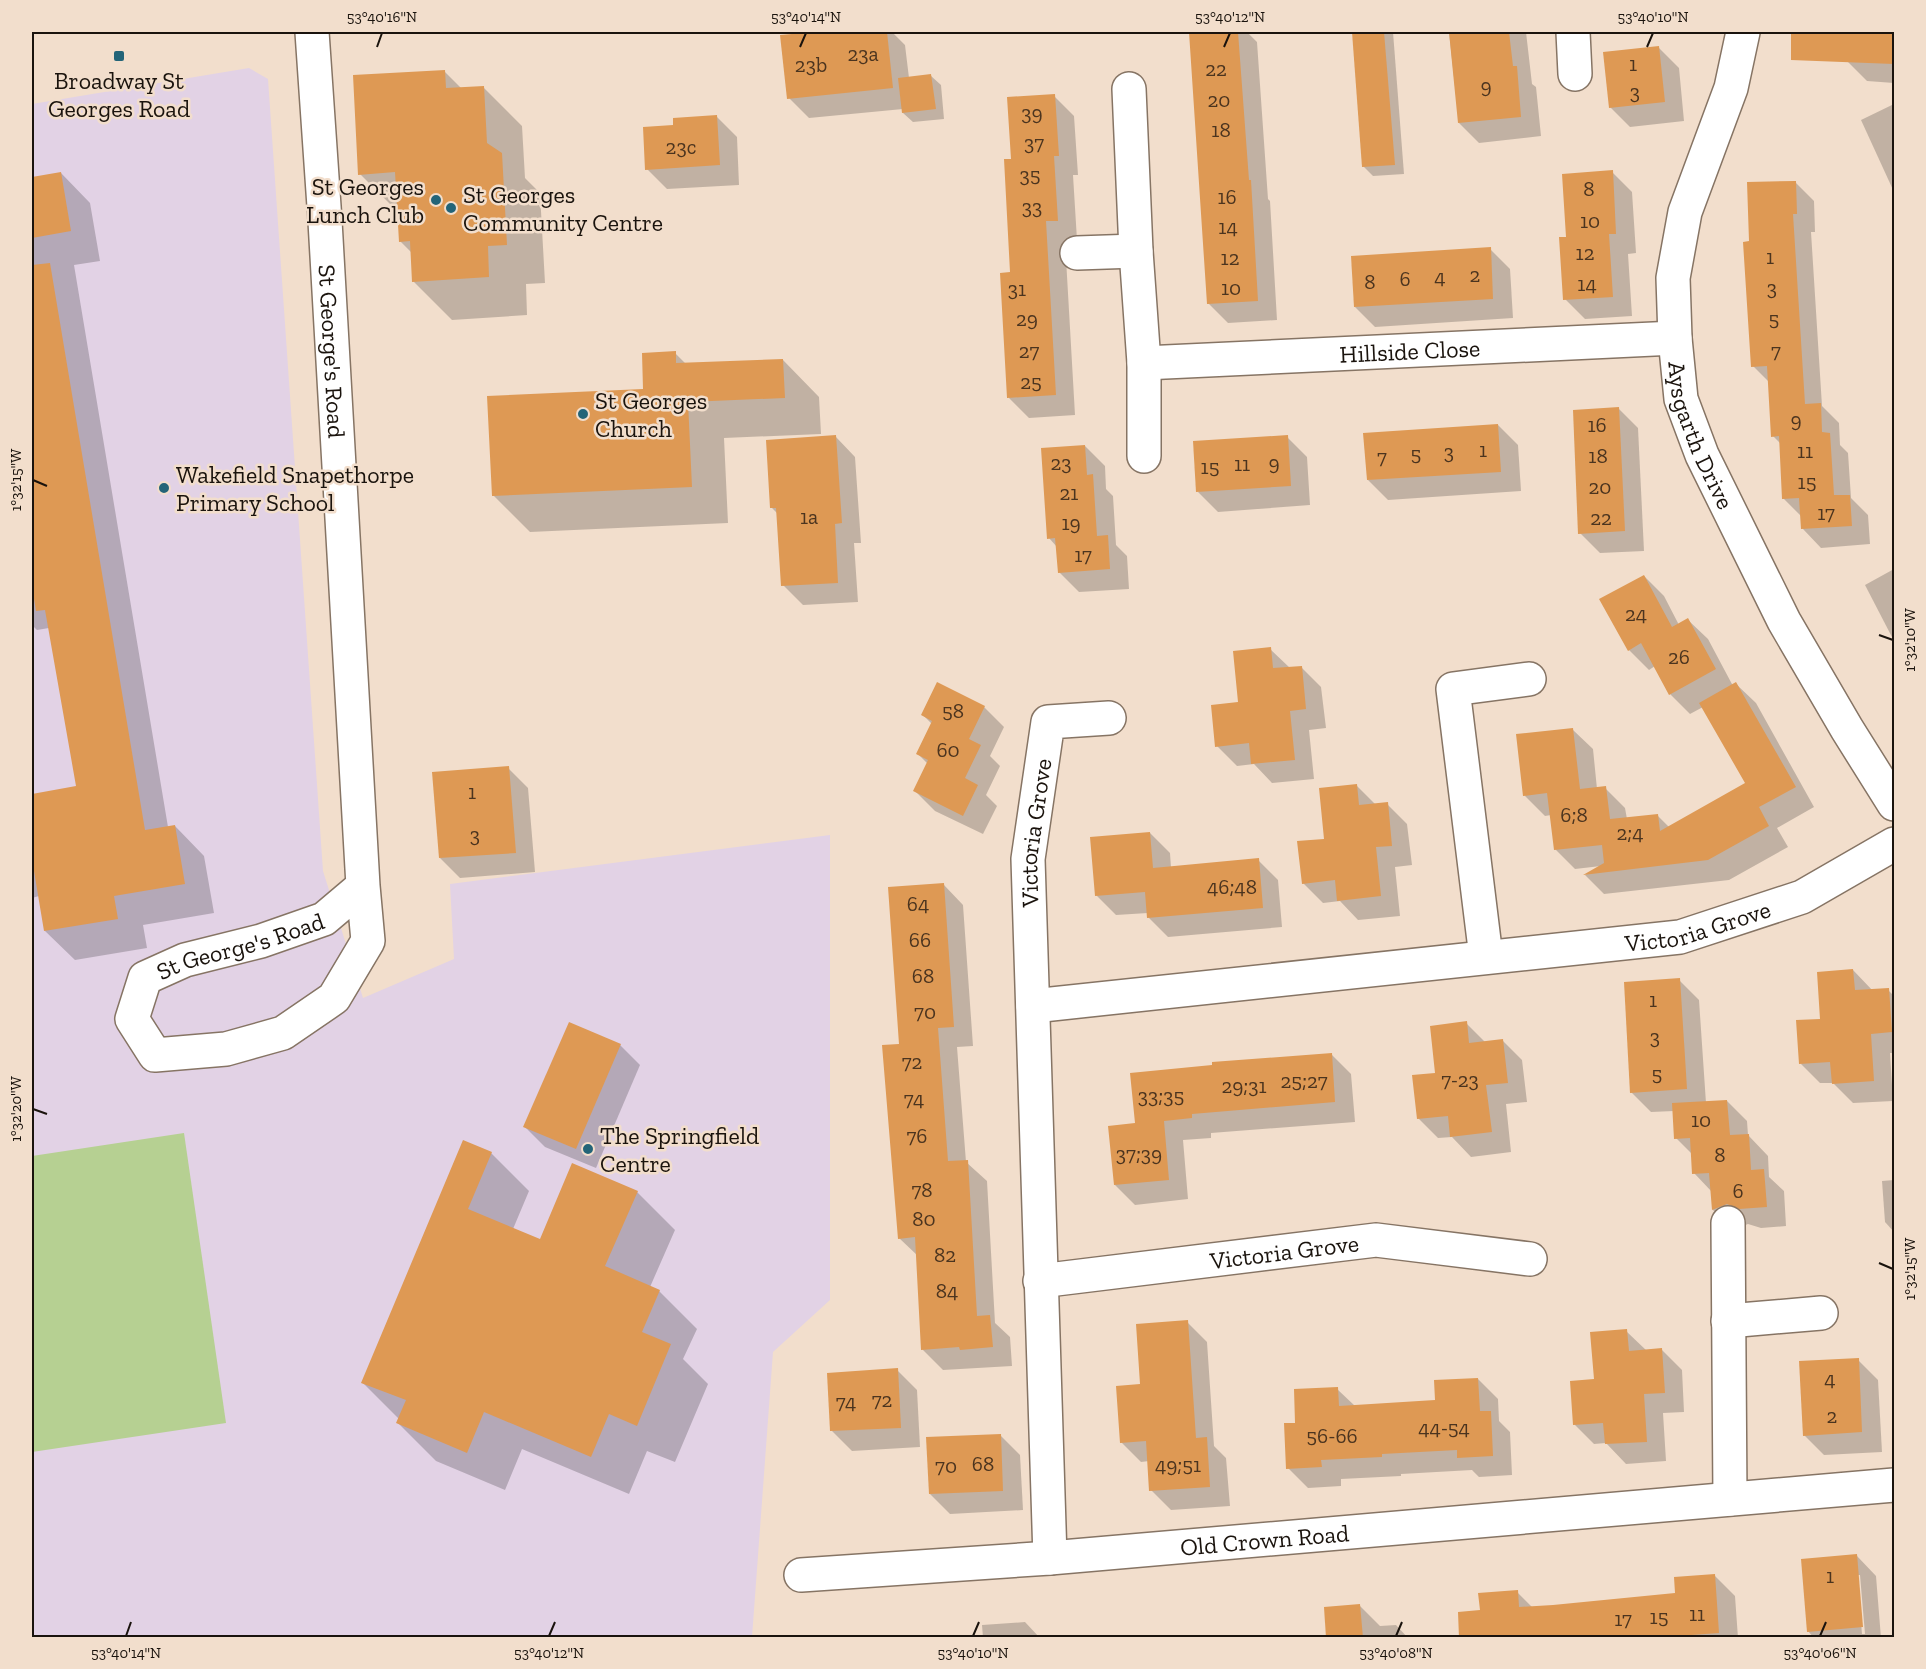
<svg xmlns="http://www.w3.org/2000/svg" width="1926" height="1669" viewBox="0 0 1926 1669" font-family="'Zilla Slab',serif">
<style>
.education{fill:#e2d2e5}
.green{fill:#b6d092}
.shadow{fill:#0003;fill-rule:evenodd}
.building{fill:#de9954}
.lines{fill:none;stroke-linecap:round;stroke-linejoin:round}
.minor-casing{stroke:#867464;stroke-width:36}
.minor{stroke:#fff;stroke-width:33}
.ticks{fill:none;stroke:#1a130d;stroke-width:2}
.poi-dot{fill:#236478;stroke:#f2decc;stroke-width:2}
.labels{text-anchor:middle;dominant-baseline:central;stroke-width:5;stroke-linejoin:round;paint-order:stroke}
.number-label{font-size:21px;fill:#4b341f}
.poi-label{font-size:24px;fill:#1a130d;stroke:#f2decc;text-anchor:start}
.street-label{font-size:24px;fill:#1a130d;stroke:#f2decc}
.neatline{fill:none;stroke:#1a130d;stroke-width:2}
.ticks-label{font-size:15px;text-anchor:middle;fill:#1a130d}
</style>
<rect width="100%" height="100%" fill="#f2decc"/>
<!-- education -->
<path class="education" d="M249,68l19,11 55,792 40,127 91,-39 -4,-75 380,-49v465l-57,52 -21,285 -720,1v-1534z"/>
<!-- green -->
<path class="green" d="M184,1133l42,290 -194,29v-296z"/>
<!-- shadow -->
<g class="shadow">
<path d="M827,32h65l13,13 4,33 22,-2 10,9 3,34 -31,3 -10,-9v-4l-94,9 -20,-20 -7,-62z"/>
<path d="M1191,32h56l10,10 11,157 2,2 7,119 -49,3 -20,-20z"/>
<path d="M1353,32h40l11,142 -31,2 -10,-10z"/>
<path d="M1449,32h77l6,52 4,3 5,49 -62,7 -20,-20z"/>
<path d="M1848,32h46v51l-27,-2 -20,-20z"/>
<path d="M1659,48l20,20 5,53 -54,6 -20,-20z"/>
<path d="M444,71l17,17 22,-1 39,39 3,52 15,15 5,90 -19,1 1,31 -75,5 -39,-39 -1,-28 -12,-12 -1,-28 -39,-39z"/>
<path d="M1054,96l20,20 4,59h-5l4,65 -12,1 10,174 -46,3 -20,-20 3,-238z"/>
<path d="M1894,104v88l-33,-72z"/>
<path d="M717,117l20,20 2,48 -72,4 -20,-20 27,-43z"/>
<path d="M1612,172l20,20 4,61 -8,1 4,62 -47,3 -20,-20 2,-61z"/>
<path d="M61,173l29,30 10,58 -26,4 94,562 7,-1 29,30 10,57 -71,12 4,23 -72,12 -30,-29 -6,-35 -7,2v-103l46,-8 -29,-159 -12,2 -5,-5v-447z"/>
<path d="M1795,182l19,19 1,31h-4l11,174 17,17 1,22 8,8 3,45 17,17 2,29 -49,4 -18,-19 -1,-12 -19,-19 -2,-54 -8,-8 -3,-53 -17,-17 -2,-123z"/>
<path d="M1490,249l20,20 3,49 -138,9 -20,-20z"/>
<path d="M675,353l12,12 96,-5 36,37 2,37 -97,4 4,85 -198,9 -37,-37 152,-105z"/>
<path d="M1618,408l20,20 6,123 -44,2 -20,-20z"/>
<path d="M1498,425l20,20 3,46 -133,9 -20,-20z"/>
<path d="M836,437l19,20 6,86h-7l4,59 -55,3 -20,-20 -5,-71 -6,-6z"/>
<path d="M1287,437l20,20 3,48 -92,7 -20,-20z"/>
<path d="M1085,446l20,20 1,23 7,7 3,49 11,11 2,33 -50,3 -20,-20 -2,-25 -8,-9z"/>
<path d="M1894,569v72l-29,-56z"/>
<path d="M1644,576l20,20 15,29 9,-5 20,19 25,47 3,-2 20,19 58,104 -37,21 11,19 -59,33 -125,14 -19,-19 16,-9 -26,3 -20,-20 -4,-34 -6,1 -20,-20 48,-66 20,19 4,40 8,-1 20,20 2,11 30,-4 12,12 78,-43 -44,-77 -13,7 -20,-20 -15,-28 -6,4 -20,-20z"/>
<path d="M1270,649l20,19 11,-1 20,20 5,41 -17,2 5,49 -42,4 -18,-19 -17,2 -20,-20z"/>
<path d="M984,707l20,20 -14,29 10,10 -14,29 11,11 -14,28 -48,-23 -20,-20 13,-27 -10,-10 14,-30 -9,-9z"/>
<path d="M508,768l20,20 7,84 -75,6 -20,-20z"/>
<path d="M1356,785l20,20 11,-1 20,20 5,41 -17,2 5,49 -42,4 -18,-19 -17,2 -20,-20z"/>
<path d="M1150,833l20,20 1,15 87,-8 20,20 4,47 -114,10 -20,-20v-4l-32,2 -20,-20z"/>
<path d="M944,885l19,20 10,141 -16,1 9,115 21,19 8,142 15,14 2,29 -69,4 -20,-20 -5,-94 -19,-18 2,-193z"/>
<path d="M1853,970l20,21 15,-1 6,6v57h-4l3,48 -40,2 -20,-20h-13l-19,-19 20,-44z"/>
<path d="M1679,980l20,20 7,103 21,-2 20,20 1,14 20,21 1,21 15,14 2,35 -25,2 -13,-4 -15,6 -20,-20 -1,-18 -18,-19 -1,-18 -17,-17 -2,-27 -23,1 -20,-20z"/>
<path d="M1466,1023l19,19 17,-2 20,20 5,42 -21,2 5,48 -40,5 -19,-20 -14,1 -20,-20 19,-43z"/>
<path d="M620,1045l20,20 -44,103 -51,-21 -20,-20z"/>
<path d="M1331,1054l20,20 4,48 -144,11v5l-28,2 5,59 -53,6 -20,-20 22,-60z"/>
<path d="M491,1153l38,38 -16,38 28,12 96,-49 38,38 -25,57 9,4 38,38 -14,30 25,25 -33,78 -28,-11 -18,43 -107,-45 -17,41 -69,-29 -38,-38 1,-4 -36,-36z"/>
<path d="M1894,1180v52l-9,-10 -3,-41z"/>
<path d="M1187,1322l20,20 7,104 12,12 4,48 -59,4 -20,-20 -2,-29 -8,1 -20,-20 21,-56z"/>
<path d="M1626,1331l21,20 15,-1 20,20 2,42 -21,1 3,48 -40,3 -20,-21 -12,1 -20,-20 21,-43z"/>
<path d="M1858,1360l20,20 4,72 -58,3 -20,-20z"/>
<path d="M897,1370l20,20 3,57 -68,4 -20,-20z"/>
<path d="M1478,1379l20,20 1,22 11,11 2,43 -33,2 -7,-7 -71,4v2l-60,3v7l-33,2 -20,-20 9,-44 40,-35 18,17 82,-4z"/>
<path d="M1000,1435l20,20 3,55 -73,4 -20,-20z"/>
<path d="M1857,1556l19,20 5,62h-67l-6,-7zM1857,1575h3l5,59h-3z"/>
<path d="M1715,1576l20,20 3,42h-255l34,-46 16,16 144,-14z"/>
<path d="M1360,1606l20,20 16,-1 12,13h-81z"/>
<path d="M1025,1622l15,16h-57l-1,-13z"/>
<path d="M851,1635l2,3h-36z"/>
</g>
<!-- building -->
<g class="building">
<path d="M815,32h72l6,56 -106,11 -7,-64z"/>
<path d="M1189,32h49l11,148h2l7,121 -51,3z"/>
<path d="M1352,32h32l11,133 -33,2z"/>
<path d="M1449,32h60l4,34h4l4,51 -63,6z"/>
<path d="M1791,32h103v32l-103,-4z"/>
<path d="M1659,46l6,56 -56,6 -6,-56z"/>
<path d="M445,70l1,18 38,-2 3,57 15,10 5,92 -19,1 1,31 -77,5 -2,-41 -11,1 -4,-70 -37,3 -5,-100z"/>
<path d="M931,74l5,35 -34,4 -4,-35z"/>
<path d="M1055,94l4,62h-5l4,65h-12l10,174 -49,3 -7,-125 10,-1 -6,-113h7l-4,-62z"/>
<path d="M717,115l3,50 -75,5 -2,-43 30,-2v-7z"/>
<path d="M1613,170l3,64h-7l4,63 -50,3 -4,-63h7l-4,-63z"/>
<path d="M61,172l10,59 -39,7v-61z"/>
<path d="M1796,181l1,33h-4l12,190 16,-1 1,29 8,1 4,62h16l2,31 -51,3 -2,-31 -17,1 -3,-63 -8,1 -4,-71 -16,1 -8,-125 6,-1 -2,-59z"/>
<path d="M1491,247l2,52 -139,8 -3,-51z"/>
<path d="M50,263l95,567 30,-5 10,59 -71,12 4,23 -74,12 -12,-72v-65l44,-8 -31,-176 -9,1 -4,-25v-321z"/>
<path d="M676,351v12l107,-4 2,39 -97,4 4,85 -200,9 -5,-100 156,-7 -1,-36z"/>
<path d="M1619,407l6,124 -47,3 -5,-124z"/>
<path d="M1498,424l3,48 -134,8 -4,-47z"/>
<path d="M836,435l6,88 -7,1 3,59 -57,3 -5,-78h-6l-4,-68z"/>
<path d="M1288,435l3,51 -95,6 -3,-51z"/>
<path d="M1085,445l2,30 6,-1 4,62 11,-1 2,34 -52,4 -3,-35 -8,1 -6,-91z"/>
<path d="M1644,575l28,52 16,-9 28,51 -47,26 -28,-52 -13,8 -29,-52z"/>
<path d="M1271,647l2,21 29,-2 4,43 -16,2 5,49 -44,4 -2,-21 -34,4 -4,-42 27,-3 -5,-51z"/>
<path d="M937,682l48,24 -16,33 12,6 -16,33 13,7 -15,31 -50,-25 15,-31 -12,-6 16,-33 -11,-6z"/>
<path d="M1736,682l60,105 -37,20 10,19 -61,34 -125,15 21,-12 -2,-18 -48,5 -7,-57 -24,3 -7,-62 57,-6 7,61 26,-3 4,33 48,-5 2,17 85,-48 -46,-80z"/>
<path d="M509,766l7,87 -77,5 -7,-86z"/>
<path d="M1357,784l2,21 29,-3 4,44 -16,1 5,49 -44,5 -2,-21 -33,4 -5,-43 27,-2 -5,-51z"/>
<path d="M1150,832l3,36 106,-10 4,50 -116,10 -2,-26 -50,4 -5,-59z"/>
<path d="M944,883l10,144 -16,1 10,133 20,-1 9,156 13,-1 3,32 -33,3 -1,-3 -38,3 -6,-113 -17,2 -16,-194 17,-1 -11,-157z"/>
<path d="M1853,969l2,21 34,-2 3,44 -21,2 3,47 -42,3 -2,-22 -31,2 -3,-44 24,-1 -3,-47z"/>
<path d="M1680,978l7,111 -57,4 -6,-111z"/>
<path d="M1467,1021l2,22 34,-4 5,44 -22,2 6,47 -42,5 -2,-21 -31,3 -5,-44 23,-2 -5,-47z"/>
<path d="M569,1022l52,22 -45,105 -53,-22z"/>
<path d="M1332,1053l3,49 -143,12v4l-28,3 5,59 -55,5 -6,-59 27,-3 -5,-50 82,-8v-3z"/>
<path d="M1727,1100l3,35 19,-1 2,36 13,-1 3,38 -28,2 -12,-5 -15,6 -3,-37 -17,1 -2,-36 -16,1 -2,-36z"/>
<path d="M463,1140l29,12 -24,57 72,30 32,-76 66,28 -33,75 55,24 -18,42 29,12 -34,82 -28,-12 -18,43 -107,-45 -17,41 -71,-30 10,-23 -45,-17z"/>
<path d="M1188,1320l8,118 11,-1 3,50 -61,4 -3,-50 -26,2 -4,-57 24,-2 -4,-60z"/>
<path d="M1627,1329l2,22 33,-3 3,45 -21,1 3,48 -42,2 -2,-21 -30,2 -3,-44 24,-2 -4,-47z"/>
<path d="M1859,1358l3,74 -59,4 -4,-75z"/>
<path d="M898,1368l3,60 -71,3 -3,-58z"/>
<path d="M1478,1378l2,33h11l2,45 -36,2v-8l-75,4v3l-61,3 1,7 -36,2 -2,-46h11l-1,-34 44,-2 1,19 96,-6 -1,-20z"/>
<path d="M1001,1434l2,57 -74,3 -3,-57z"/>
<path d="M1857,1554l6,73 -56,5 -6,-73z"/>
<path d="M1715,1574l4,59 -41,3 1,2h-220l-1,-26 22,-2 -2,-17 40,-3 1,17 34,-2 122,-12 -1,-16z"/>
<path d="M1360,1604l3,34h-37l-2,-31z"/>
</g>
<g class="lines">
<defs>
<g id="minor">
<path id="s1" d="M312,32l13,189 38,665 5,55 -34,57 -51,35 -57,16 -71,6 -23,-36 13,-41 40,-18 76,-19 63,-22 39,-33"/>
<path d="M1573,32l2,42"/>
<path id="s2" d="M1743,32l-12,56 -46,124 -12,66 2,60 6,61 21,56 82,166 63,108 47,75"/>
<path d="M1129,89l7,162 8,112v93"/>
<path d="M1077,253l59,-2"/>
<path id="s3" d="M1144,363l531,-25"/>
<path d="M1486,957l-33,-268 76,-10"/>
<path id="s4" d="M1033,1006l647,-69 122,-40 92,-53"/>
<path d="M1728,1223l2,276"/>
<path id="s5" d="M1040,1281l336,-41 154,19"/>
<path d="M1728,1321l93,-8"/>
<path id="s6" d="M1050,1558l-22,-699 20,-137 61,-4"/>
<path id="s7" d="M801,1575l249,-17 844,-73"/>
</g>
</defs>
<!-- minor casing -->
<use href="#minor" class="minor-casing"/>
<!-- minor -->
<use href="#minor" class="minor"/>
</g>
<!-- ticks -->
<path class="ticks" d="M377,47l5,-14M800,47l6,-14M1224,47l6,-14M1647,47l6,-14M33,480l14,6M1879,635l14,5M33,1109l14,5M1879,1263l14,6M126,1636l5,-14M549,1636l6,-14M973,1636l6,-14M1396,1636l6,-14M1820,1636l6,-14"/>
<!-- markers -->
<g class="poi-dot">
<rect x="113" y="50" width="12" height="12" rx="3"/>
<circle cx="436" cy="200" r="6"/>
<circle cx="451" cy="208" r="6"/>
<circle cx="583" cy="414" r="6"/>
<circle cx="164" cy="488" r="6"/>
<circle cx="588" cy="1149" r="6"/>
</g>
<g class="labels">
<!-- number labels -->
<g class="number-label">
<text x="863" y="53">23a</text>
<text x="1633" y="63">1</text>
<text x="811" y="64">23b</text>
<text x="1216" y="68">22</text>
<text x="1486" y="85">9</text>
<text x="1635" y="91">3</text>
<text x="1219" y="99">20</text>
<text x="1032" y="112">39</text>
<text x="1221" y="129">18</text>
<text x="1034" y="142">37</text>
<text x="681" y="146">23c</text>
<text x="1030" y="174">35</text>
<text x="1589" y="188">8</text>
<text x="1227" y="196">16</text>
<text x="1032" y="206">33</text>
<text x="1590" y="220">10</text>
<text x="1228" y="226">14</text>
<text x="1585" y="252">12</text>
<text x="1770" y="256">1</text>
<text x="1230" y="257">12</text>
<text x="1475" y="274">2</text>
<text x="1440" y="276">4</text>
<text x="1405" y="278">6</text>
<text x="1370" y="281">8</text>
<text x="1587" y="283">14</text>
<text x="1231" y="287">10</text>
<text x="1772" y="287">3</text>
<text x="1017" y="288">31</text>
<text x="1027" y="318">29</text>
<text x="1774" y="318">5</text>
<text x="1029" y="350">27</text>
<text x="1776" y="350">7</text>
<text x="1031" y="381">25</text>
<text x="1796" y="419">9</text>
<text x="1597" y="424">16</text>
<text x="1483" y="449">1</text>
<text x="1805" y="450">11</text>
<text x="1449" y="451">3</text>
<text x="1416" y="453">5</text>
<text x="1598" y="455">18</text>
<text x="1382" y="456">7</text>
<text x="1061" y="462">23</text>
<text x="1274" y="462">9</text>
<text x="1242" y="463">11</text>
<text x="1210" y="466">15</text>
<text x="1807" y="481">15</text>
<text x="1600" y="486">20</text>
<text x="1069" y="492">21</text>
<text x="1826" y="512">17</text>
<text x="809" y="516">1a</text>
<text x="1601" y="517">22</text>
<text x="1071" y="522">19</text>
<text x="1083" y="554">17</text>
<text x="1636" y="613">24</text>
<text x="1679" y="656">26</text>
<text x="953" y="710">58</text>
<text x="948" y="749">60</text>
<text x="472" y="791">1</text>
<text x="1574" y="814">6;8</text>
<text x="1630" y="832">2;4</text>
<text x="475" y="834">3</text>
<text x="1232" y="886">46;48</text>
<text x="918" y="903">64</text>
<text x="920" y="939">66</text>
<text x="923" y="975">68</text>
<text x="1653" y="999">1</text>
<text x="925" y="1011">70</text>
<text x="1655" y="1036">3</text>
<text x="912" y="1061">72</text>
<text x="1657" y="1073">5</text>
<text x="1460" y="1079">7-23</text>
<text x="1304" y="1080">25;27</text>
<text x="1244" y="1085">29;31</text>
<text x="1161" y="1095">33;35</text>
<text x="914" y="1098">74</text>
<text x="1701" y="1119">10</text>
<text x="917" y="1135">76</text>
<text x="1139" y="1153">37;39</text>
<text x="1720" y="1154">8</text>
<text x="922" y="1189">78</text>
<text x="1738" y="1190">6</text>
<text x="924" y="1218">80</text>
<text x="945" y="1254">82</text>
<text x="947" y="1290">84</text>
<text x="1830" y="1378">4</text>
<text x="882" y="1399">72</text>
<text x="846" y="1401">74</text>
<text x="1832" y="1415">2</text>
<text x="1444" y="1427">44-54</text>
<text x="1332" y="1435">56-66</text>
<text x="983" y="1463">68</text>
<text x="1178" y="1464">49;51</text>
<text x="946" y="1465">70</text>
<text x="1830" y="1575">1</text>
<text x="1697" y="1613">11</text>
<text x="1659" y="1616">15</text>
<text x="1623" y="1618">17</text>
</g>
<!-- poi labels -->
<g class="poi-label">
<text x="119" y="80" text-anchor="middle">Broadway St<tspan x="119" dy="28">Georges Road</tspan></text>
<text x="424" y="186" text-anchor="end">St Georges<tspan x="424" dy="28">Lunch Club</tspan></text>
<text x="463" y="194">St Georges<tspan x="463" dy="28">Community Centre</tspan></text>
<text x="595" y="400">St Georges<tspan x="595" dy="28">Church</tspan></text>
<text x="176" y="474">Wakefield Snapethorpe<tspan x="176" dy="28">Primary School</tspan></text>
<text x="600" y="1135">The Springfield<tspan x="600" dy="28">Centre</tspan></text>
</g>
<!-- street labels -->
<g class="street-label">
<text stroke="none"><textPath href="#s1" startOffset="320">St George's Road</textPath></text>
<text stroke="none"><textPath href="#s3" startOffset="266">Hillside Close</textPath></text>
<text stroke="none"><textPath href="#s2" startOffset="418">Aysgarth Drive</textPath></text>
<text stroke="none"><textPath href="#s6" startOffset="726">Victoria Grove</textPath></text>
<text stroke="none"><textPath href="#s4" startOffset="670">Victoria Grove</textPath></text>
<text stroke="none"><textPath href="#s1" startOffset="1356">St George's Road</textPath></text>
<text stroke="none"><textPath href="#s5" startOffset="246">Victoria Grove</textPath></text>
<text stroke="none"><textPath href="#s7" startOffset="465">Old Crown Road</textPath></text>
</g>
</g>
<!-- border -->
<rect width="1926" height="1669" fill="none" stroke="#f2decc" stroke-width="66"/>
<rect x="33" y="33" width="1860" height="1603" class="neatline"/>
<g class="ticks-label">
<text x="382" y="22">53°40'16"N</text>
<text x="806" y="22">53°40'14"N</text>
<text x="1230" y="22">53°40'12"N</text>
<text x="1653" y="22">53°40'10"N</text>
<text transform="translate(16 480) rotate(-90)" y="5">1°32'15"W</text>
<text transform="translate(1910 640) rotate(-90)" y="5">1°32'10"W</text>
<text transform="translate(16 1109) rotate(-90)" y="5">1°32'20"W</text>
<text transform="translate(1910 1269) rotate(-90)" y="5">1°32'15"W</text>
<text x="126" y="1658">53°40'14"N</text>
<text x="549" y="1658">53°40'12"N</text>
<text x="973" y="1658">53°40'10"N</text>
<text x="1396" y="1658">53°40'08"N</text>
<text x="1820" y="1658">53°40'06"N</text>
</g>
</svg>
